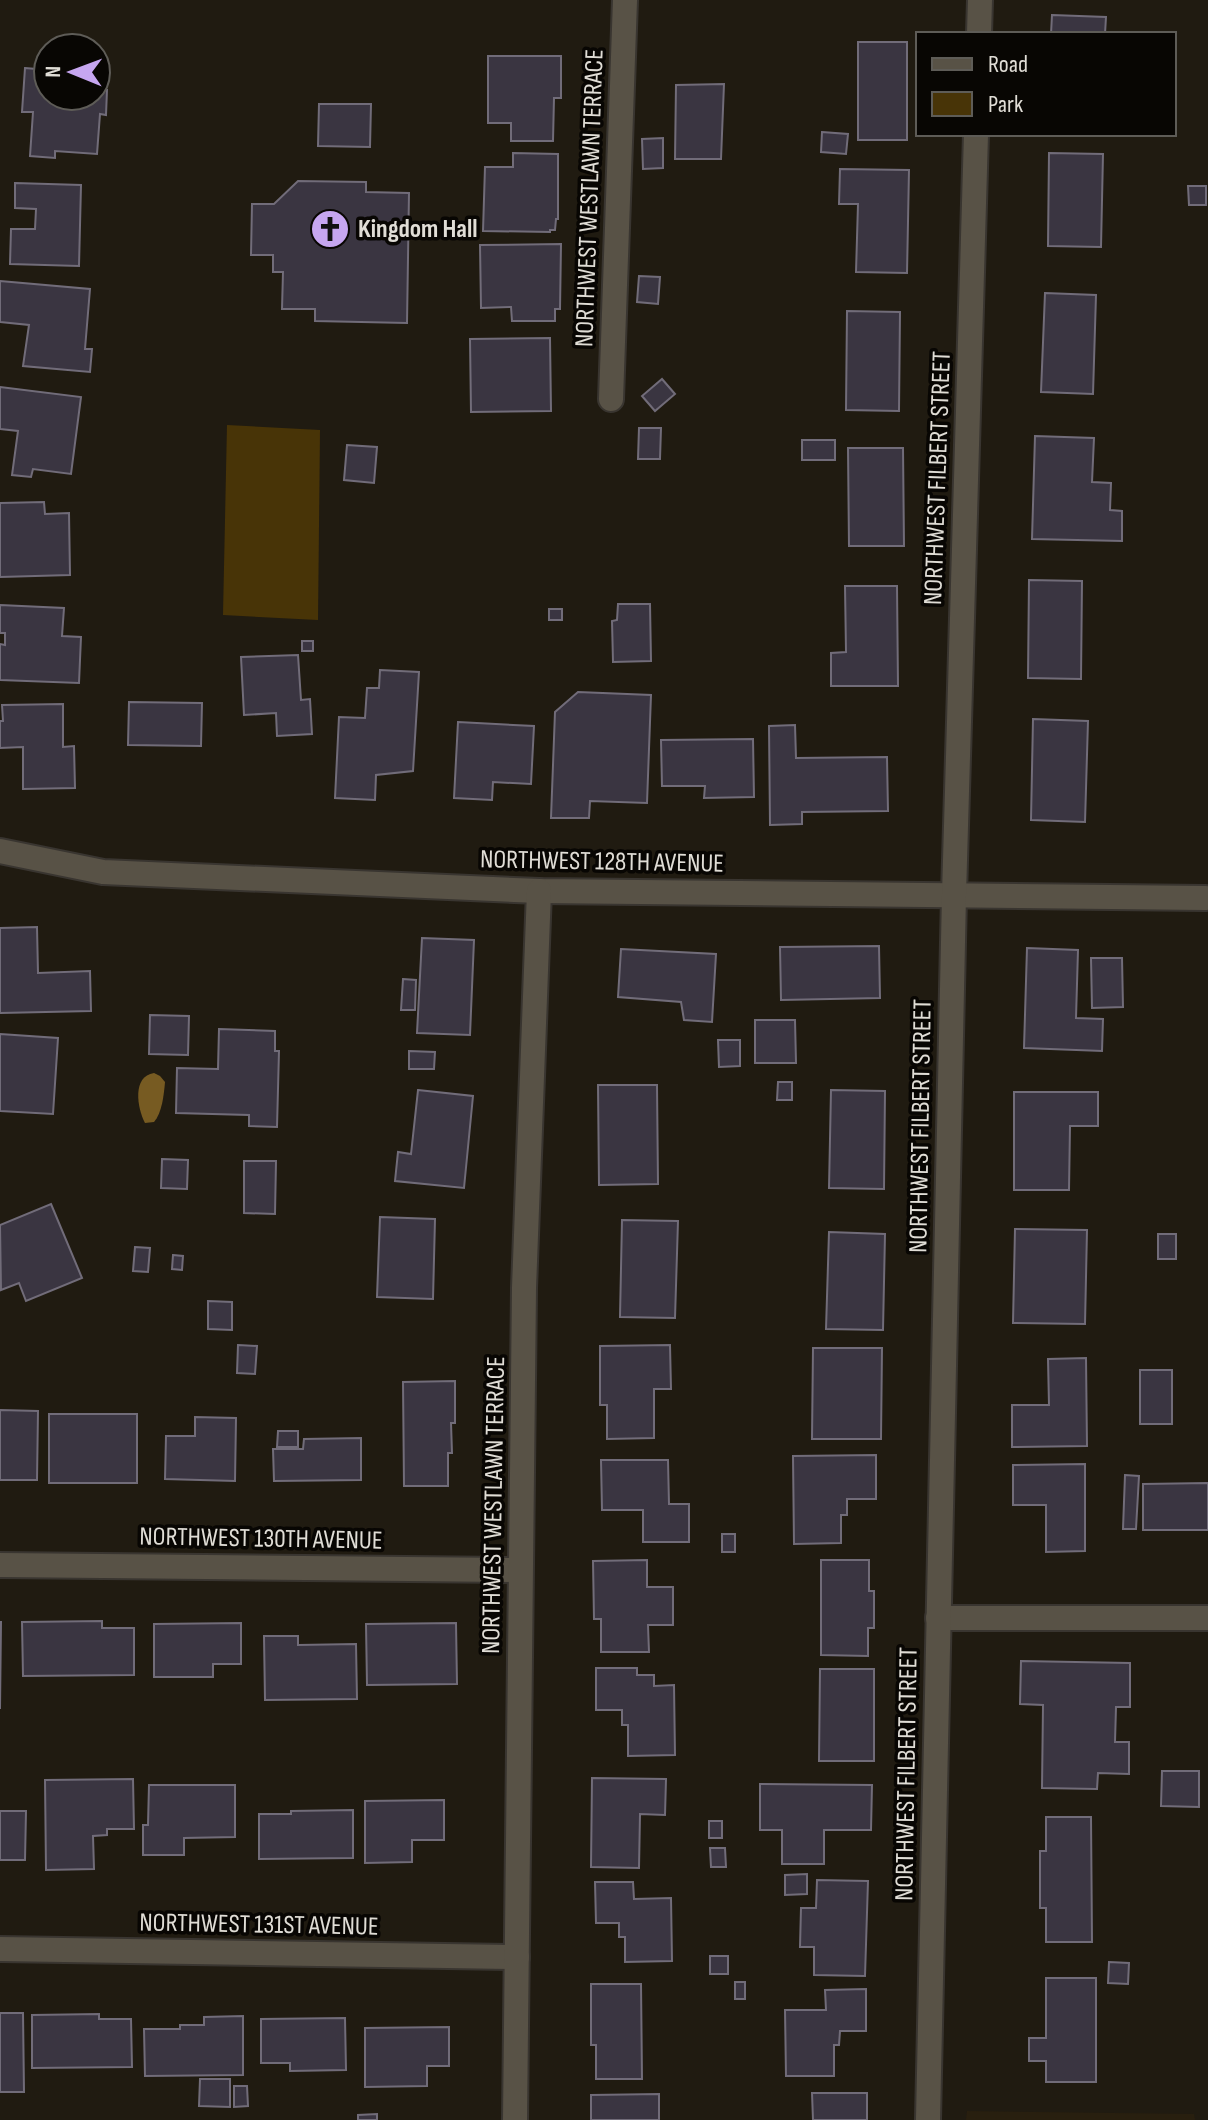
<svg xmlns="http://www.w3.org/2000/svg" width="1208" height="2120" viewBox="0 0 1208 2120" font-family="'Sofia Sans Condensed',sans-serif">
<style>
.built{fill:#281f0f}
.green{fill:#483407}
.water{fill:#775b22}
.building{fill:#3a3541;stroke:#716c79;stroke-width:2}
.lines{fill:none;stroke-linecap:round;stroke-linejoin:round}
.street-casing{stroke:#393530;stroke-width:28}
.street{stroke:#585246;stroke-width:24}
.labels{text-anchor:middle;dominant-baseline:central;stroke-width:7;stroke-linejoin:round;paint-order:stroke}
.street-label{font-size:26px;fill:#e0ddd6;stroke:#080603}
.poi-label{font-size:26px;font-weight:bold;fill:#e0ddd6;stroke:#080603;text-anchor:start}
</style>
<rect width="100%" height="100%" fill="#201b11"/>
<!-- built -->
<path class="built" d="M967,2111l227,3 1,6h-229z"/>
<!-- green -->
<path class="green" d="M227,425l93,5 -2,190 -95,-5z"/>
<!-- water -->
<path class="water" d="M154,1073l6,3 5,6c-1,12 -3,31 -11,40l-9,1c-8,-15 -13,-47 9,-50z"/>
<!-- building -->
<g class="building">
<path d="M1052,15l54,2 -1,17h-54z"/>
<rect x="858" y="42" width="49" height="98"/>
<path d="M488,56h73v42h-7l-1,43h-42v-18h-23z"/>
<path d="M25,68l23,2v26h48v-22l7,1 -1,15h5l-1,25 -6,-1 -3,40 -42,-3v7l-25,-2 3,-44h-11z"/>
<path d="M724,84l-3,75h-46l1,-74z"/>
<path d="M319,104h52l-1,43 -52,-1z"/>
<path d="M822,132l26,2 -2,20 -25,-2z"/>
<path d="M663,138v30l-20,1 -1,-30z"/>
<path d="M513,153l45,1v65h-2l-1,11h-5v2l-67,-1 2,-64h28z"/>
<path d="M1049,153l54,1 -2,93 -53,-1z"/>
<path d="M840,169l69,1 -2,103 -51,-1 2,-68h-19z"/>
<path d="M298,181l68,1v10l43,1 -2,130 -92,-2v-12h-33l1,-37h-10v-17h-22l1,-51h22z"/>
<path d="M15,183l66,2 -2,81 -69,-2 1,-35h24l1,-20 -21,-1z"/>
<path d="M1188,186h18v19h-17z"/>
<path d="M561,244l-1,65h-5v12h-43l-1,-14 -30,1 -1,-63z"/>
<path d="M639,276l21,1 -2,27 -21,-2z"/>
<path d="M0,281l90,8 -5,60h7l-2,23 -67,-6 6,-41 -29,-3z"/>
<path d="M1045,293l51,2 -3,99 -52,-2z"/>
<path d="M847,311l53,1 -1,99 -53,-1z"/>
<path d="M550,338l1,73 -80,1 -1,-73z"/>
<path d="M662,379l13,15 -20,17 -13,-15z"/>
<path d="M0,387l81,10 -10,77 -38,-5 -2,8 -19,-2 6,-44 -18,-2z"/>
<path d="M639,428h22l-1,31h-22z"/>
<path d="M1035,436l59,2 -2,44 19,1 -1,27 12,1v30l-90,-2z"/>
<rect x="802" y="440" width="33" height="20"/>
<path d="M347,445l30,2 -3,36 -30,-3z"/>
<path d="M848,448h55l1,98h-55z"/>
<path d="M44,502l1,12 24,-1 1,62 -70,2v-74z"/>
<path d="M1029,580l53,1 -1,98 -53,-1z"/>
<path d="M845,586h52l1,100h-67v-33l15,-1z"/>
<path d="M618,604h32l1,57 -38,1 -1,-41 5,-1z"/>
<path d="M0,605l64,3 -2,28 19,1 -2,46 -79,-3v-36l5,1v-12h-5z"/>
<rect x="549" y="609" width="13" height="11"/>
<rect x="302" y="641" width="11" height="10"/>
<path d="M298,655l3,45 9,-1 2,35 -35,2 -1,-23 -32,2 -3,-58z"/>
<path d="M380,670l39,2 -6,99 -37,4 -1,25 -40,-2 4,-81 26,1 2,-30h12z"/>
<path d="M578,692l73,3 -4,108 -57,-2 -1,17h-38l4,-106z"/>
<path d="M129,702l73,1 -1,43 -73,-1z"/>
<path d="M63,704v43l11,-1 1,42 -52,1v-42l-23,1v-27h3l-1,-16z"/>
<path d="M1033,719l55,2 -3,101 -54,-2z"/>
<path d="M458,722l76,4 -3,58 -38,-2 -1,18 -38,-2z"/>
<path d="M795,725l1,33 91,-1 1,54 -86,1v12l-32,1 -1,-99z"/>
<path d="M753,739l1,58 -50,1 1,-12h-43l-1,-46z"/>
<path d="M37,927l1,46 52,-2 1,40 -91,2v-85z"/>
<path d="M422,938l52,2 -4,95 -53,-2z"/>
<path d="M879,946l1,52 -99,2 -1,-53z"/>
<path d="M1027,948l51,2 -2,68 27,1 -1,32 -78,-3z"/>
<path d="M621,949l95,5 -4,68 -28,-2 -3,-18 -63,-5z"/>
<path d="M1091,958h31l1,49 -31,1z"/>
<path d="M403,979l13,1 -1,30h-14z"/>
<path d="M150,1015l39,1 -1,39 -39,-1z"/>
<path d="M755,1020h40l1,43h-41z"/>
<path d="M219,1029l56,2v20h4l-2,76 -28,-1v-11l-73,-2 1,-45 41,1z"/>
<path d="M0,1034l58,4 -5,76 -53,-3z"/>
<path d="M718,1040h22v26l-21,1z"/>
<path d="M409,1051l26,1 -1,17h-25z"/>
<path d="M778,1082h14v18h-15z"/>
<path d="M598,1085h59l1,99 -59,1z"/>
<path d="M418,1090l55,6 -9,92 -69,-7 3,-29 13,2z"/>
<path d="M831,1090l54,1 -1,98 -55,-1z"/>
<path d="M1014,1092h84v34h-28l-1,64h-55z"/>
<path d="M162,1159l26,1 -1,29 -26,-1z"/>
<path d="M244,1161h32l-1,53 -31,-1z"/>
<path d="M51,1204l31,74 -56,23 -7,-18 -18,7 -1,-65z"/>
<path d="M380,1217l55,2 -2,80 -56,-2z"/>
<path d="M622,1220l56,1 -3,97 -55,-1z"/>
<path d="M1015,1229l72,1 -2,94 -72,-1z"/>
<path d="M829,1232l56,2 -2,96 -57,-1z"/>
<rect x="1158" y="1234" width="18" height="25"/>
<path d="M135,1247l15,1 -2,24 -15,-1z"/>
<path d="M173,1255l10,1 -1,14 -10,-1z"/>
<path d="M208,1301l24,1v28l-24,-1z"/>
<path d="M238,1345l19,1 -2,28 -18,-1z"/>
<path d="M670,1345l1,44h-17v49l-47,1v-34h-7v-59z"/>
<path d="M813,1348h69l-1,91h-69z"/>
<path d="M1086,1358l1,88 -75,1v-42h37l-1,-46z"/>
<rect x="1140" y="1370" width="32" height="54"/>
<path d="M455,1381v42h-4l1,30h-4v33h-44l-1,-104z"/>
<path d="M0,1410l38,1 -1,69h-37z"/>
<rect x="49" y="1414" width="88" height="69"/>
<path d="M195,1417l41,1 -1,63 -70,-2 1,-43h29z"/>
<path d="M278,1431h20v16h-21z"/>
<path d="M361,1438v42l-87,1 -1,-32h30l1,-10z"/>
<path d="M876,1455v44h-29v16h-6v28l-47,1 -1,-88z"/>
<path d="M601,1460h67l1,44h20v38h-46v-32h-41z"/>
<path d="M1085,1464v87l-39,1v-47h-33v-40z"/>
<path d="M1125,1475l14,1 -3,53h-13z"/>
<path d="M1208,1483v47h-65v-46z"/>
<rect x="722" y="1534" width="13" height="18"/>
<path d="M647,1560v27h26v38h-25l1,27h-48v-33h-7l-1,-58z"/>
<path d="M821,1560h48v31h5v37h-6v28l-47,-1z"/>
<path d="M102,1621v7h32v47l-111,1 -1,-54z"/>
<path d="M0,1622h1l-1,87z"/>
<path d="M241,1623v41h-28v13h-59v-53z"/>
<path d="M456,1623l1,61 -90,1 -1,-61z"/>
<path d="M264,1636h34v9l58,-1 1,55 -92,1z"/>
<path d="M1021,1661l109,2v44h-14l-1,35h14v32l-31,-1 -1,16 -55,-1 1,-83 -23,-1z"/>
<path d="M596,1668h41v7h17v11l20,-1 1,70 -47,1v-31h-6v-15h-26z"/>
<path d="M820,1669h54v92h-55z"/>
<path d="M1162,1771h37v36l-38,-1z"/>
<path d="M592,1778l74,1 -1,36 -25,-1 -1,54 -48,-1z"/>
<path d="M133,1779l1,50h-27v6l-14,1 1,33 -48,1 -1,-90z"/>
<path d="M760,1784l112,1 -1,45h-47v34h-42v-34h-22z"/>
<path d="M149,1785h86v52l-51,1v17h-41v-30h5z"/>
<path d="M444,1800v40h-32v22l-47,1v-62z"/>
<path d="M353,1810v48l-94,1v-45h32v-3z"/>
<path d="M0,1811h26l-1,49h-25z"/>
<path d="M1046,1817h45l1,125h-46v-34h-6v-57h6z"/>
<rect x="709" y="1821" width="13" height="17"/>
<path d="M710,1848h15l1,19h-15z"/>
<path d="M807,1874v20l-22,1v-20z"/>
<path d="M817,1880l51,1 -3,95 -51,-1v-28h-14l1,-39h15z"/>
<path d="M595,1882h38l1,17 37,-1 1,63 -47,1v-25h-6v-14h-23z"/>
<rect x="710" y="1956" width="18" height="18"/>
<path d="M1109,1962l20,1 -1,21 -20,-1z"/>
<path d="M1046,1978h50v104h-50v-21h-17v-23h17z"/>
<rect x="735" y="1982" width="10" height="17"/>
<path d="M591,1984h50l1,95h-46v-34h-5z"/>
<path d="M866,1989v42h-26l-1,14h-5v31h-48l-1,-66h41l-1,-20z"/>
<path d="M0,2013h23l1,79h-24z"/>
<path d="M99,2014v5h32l1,48 -100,1v-53z"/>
<path d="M243,2016v59l-98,1 -1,-47h36v-4h24v-8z"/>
<path d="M345,2018l1,52 -56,1v-8h-29v-44z"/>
<path d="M449,2027v39h-22v20l-62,1v-59z"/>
<path d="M200,2079h30v28l-31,-1z"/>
<path d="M234,2086h13l1,20 -14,1z"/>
<path d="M812,2093h55v27h-54z"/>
<path d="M659,2094v26h-68v-25z"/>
<path d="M377,2114v6h-19v-5z"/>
</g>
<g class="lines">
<defs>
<g id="street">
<path d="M979,34l1,-34"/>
<path d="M611,399l14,-399"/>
<path d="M0,851l103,21 436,19 666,7"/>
<path d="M0,1565l520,5"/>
<path d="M938,1618h270"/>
<path d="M0,1949l517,8"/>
<path d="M515,2120l9,-832 15,-397"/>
<path d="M928,2120l26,-1225 22,-761"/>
</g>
</defs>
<!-- street casing -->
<use href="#street" class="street-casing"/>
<!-- street -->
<use href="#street" class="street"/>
</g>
<!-- icons -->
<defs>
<symbol id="church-disc" viewBox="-11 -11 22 22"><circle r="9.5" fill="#c6a6f0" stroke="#080603"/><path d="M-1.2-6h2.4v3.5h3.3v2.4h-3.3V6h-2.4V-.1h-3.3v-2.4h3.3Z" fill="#111"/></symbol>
</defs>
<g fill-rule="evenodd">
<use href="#church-disc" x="308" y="207" width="44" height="44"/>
</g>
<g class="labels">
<!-- street labels -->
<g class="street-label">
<text transform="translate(590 198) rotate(-88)">NORTHWEST WESTLAWN TERRACE</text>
<text transform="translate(938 478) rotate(-88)">NORTHWEST FILBERT STREET</text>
<text transform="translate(602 862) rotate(1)">NORTHWEST 128TH AVENUE</text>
<text transform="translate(921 1126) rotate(-89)">NORTHWEST FILBERT STREET</text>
<text transform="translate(494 1505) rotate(-89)">NORTHWEST WESTLAWN TERRACE</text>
<text transform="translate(261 1539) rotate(1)">NORTHWEST 130TH AVENUE</text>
<text transform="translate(907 1774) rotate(-89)">NORTHWEST FILBERT STREET</text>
<text transform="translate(259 1925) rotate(1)">NORTHWEST 131ST AVENUE</text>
</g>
<!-- poi labels -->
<g class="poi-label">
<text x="358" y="229">Kingdom Hall</text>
</g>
</g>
<!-- legend -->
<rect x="916" y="32" width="260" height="104" fill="#080603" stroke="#5e5c57" stroke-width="2"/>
<rect x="932" y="58" width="40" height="12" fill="#585246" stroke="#5e5c57" stroke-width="2"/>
<text x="988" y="72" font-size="24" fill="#e0ddd6">Road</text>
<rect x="932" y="92" width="40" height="24" fill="#483407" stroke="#5e5c57" stroke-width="2"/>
<text x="988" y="112" font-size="24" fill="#e0ddd6">Park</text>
<!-- north arrow -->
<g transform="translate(72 72) rotate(271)"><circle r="38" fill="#080603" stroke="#5e5c57" stroke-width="2"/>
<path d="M0-6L14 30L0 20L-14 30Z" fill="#c6a6f0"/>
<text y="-12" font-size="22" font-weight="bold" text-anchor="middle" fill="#e0ddd6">N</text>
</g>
</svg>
